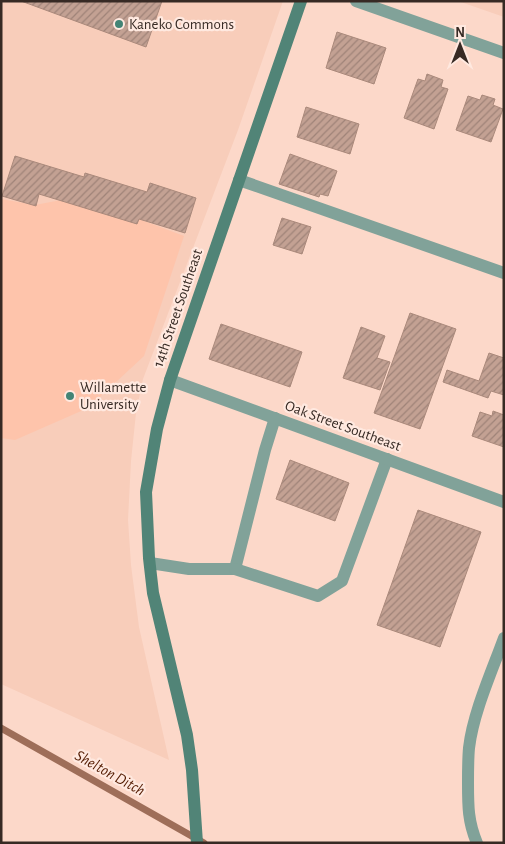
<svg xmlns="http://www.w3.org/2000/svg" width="505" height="844" viewBox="0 0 505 844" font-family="'Alegreya Sans',sans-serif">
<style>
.built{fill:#f8cdba}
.pitch{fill:#fec4ab}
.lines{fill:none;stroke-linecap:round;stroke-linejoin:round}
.stream{stroke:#9e6e59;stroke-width:7}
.building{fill:url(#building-hatch);stroke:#aa897b}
.lane{stroke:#81a299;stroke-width:12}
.street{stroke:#81a299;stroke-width:12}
.secondary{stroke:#518477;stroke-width:12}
.poi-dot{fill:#438475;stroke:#ffe9e0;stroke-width:2}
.labels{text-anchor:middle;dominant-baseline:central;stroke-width:4.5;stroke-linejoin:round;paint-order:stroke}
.poi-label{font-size:15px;fill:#372a24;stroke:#ffe9e0;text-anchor:start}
.street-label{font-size:15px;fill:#372a24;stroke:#ffe9e0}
.water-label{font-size:16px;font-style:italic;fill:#541b00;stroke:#ffe9e0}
</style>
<defs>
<pattern id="building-hatch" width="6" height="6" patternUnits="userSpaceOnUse" patternTransform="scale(1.25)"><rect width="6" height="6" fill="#c3a193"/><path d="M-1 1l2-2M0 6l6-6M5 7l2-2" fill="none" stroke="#9f8378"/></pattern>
</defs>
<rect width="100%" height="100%" fill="#fcd8c9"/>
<!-- built -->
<g class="built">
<path d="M1,1h282l-45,129 -95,249 -7,34 -5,48 -3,59 3,45 8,62 30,133 -168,-76z"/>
<path d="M458,1h46v16z"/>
</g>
<!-- pitch -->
<path class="pitch" d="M1,199l34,6 26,-5 78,19 45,17 -40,120 -56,52 -73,32 -14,-2z"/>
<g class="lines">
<!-- stream -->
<path class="stream" d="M1,728l203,115"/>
</g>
<!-- building -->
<g class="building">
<path d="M21,1h141l-16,46z"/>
<path d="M337,32l49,16 -12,36 -48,-16z"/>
<path d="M427,74l16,6 -2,7 7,2 -14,40 -30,-11 14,-39 7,2z"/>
<path d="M482,95l13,4 -2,6 10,4 -12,33 -35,-12 12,-34 12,4z"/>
<path d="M306,107l53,17 -9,30 -53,-17z"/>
<path d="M290,154l47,17 -9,25 -8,-2 -1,3 -40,-13z"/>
<path d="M15,156l69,21 1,-4 62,19 3,-9 46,15 -11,35 -46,-14 -2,5 -98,-30 -3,12 -34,-10z"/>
<path d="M282,218l29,9 -9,27 -29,-9z"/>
<path d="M410,313l46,16 -36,100 -46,-16z"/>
<path d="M221,324l81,28 -12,35 -81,-28z"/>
<path d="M361,327l24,9 -8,22 13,4 -10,28 -37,-12z"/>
<path d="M489,353l15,5v37l-13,-4 -3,7 -45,-16 4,-12 32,11z"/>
<path d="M493,411l11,4v32l-32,-11 8,-24 12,4z"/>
<path d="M290,460l59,23 -14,38 -59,-22z"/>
<path d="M418,510l63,22 -41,115 -63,-22z"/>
</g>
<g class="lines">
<!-- lane -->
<g class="lane">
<path d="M239,180l265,93"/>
<path d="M150,563l39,6h46l30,-119 10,-32"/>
<path d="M235,569l83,27 24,-15 45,-122"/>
</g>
<!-- street -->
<g class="street">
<path d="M356,1l148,52"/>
<path d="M170,380l334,122"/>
<path d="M477,843c-9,-21 -9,-37 -9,-60 0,-12 0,-24 1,-35 4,-35 23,-77 35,-110"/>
</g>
<!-- secondary -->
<path class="secondary" d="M197,843l-5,-73 -5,-35 -34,-142 -4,-35 -3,-66 11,-63 13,-49 131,-379"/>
</g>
<!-- markers -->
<g class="poi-dot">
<circle cx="119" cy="24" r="5"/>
<circle cx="70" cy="396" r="5"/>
</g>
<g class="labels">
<!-- poi labels -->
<g class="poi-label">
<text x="129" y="24">Kaneko Commons</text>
<text x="80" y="387">Willamette<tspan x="80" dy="17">University</tspan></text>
</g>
<!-- street labels -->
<g class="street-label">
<text transform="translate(178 308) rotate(-71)">14th Street Southeast</text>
<text transform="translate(343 426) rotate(20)">Oak Street Southeast</text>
</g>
<!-- water labels -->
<g class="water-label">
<text transform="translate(110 773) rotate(29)">Shelton Ditch</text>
</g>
</g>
<!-- border -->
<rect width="505" height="844" fill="none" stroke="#372a24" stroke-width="5"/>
<!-- north arrow -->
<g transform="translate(460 45)" stroke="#ffe9e0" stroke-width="4" paint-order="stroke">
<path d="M0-4L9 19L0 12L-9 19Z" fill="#372a24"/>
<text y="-8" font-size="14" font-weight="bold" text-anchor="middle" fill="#372a24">N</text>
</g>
</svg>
